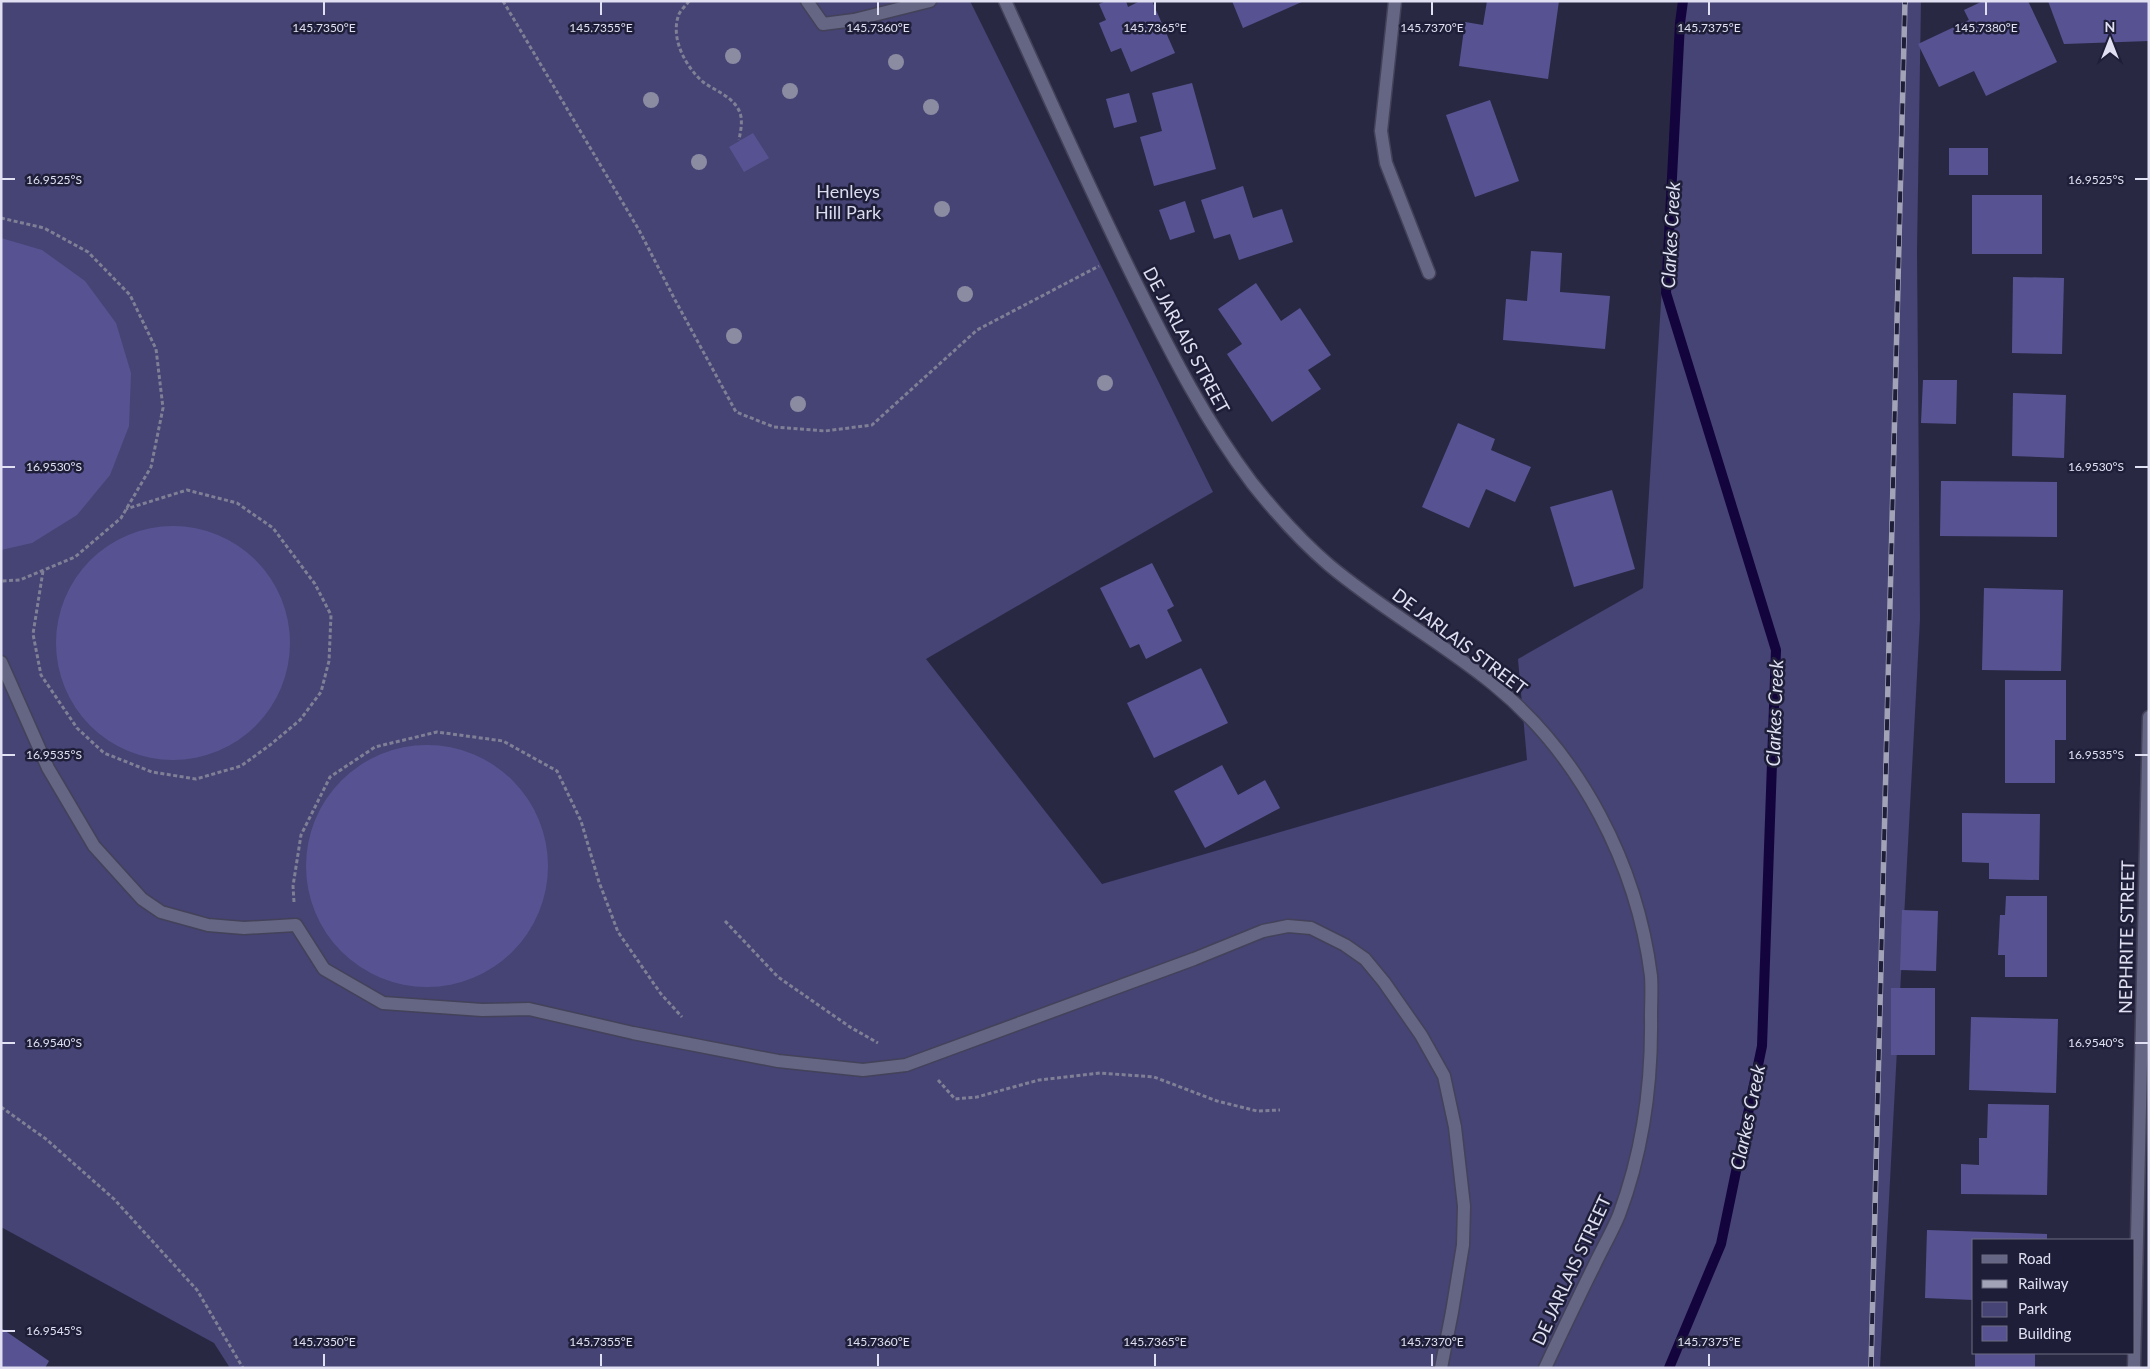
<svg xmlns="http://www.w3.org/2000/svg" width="2150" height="1369" viewBox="0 0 2150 1369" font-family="Lato,sans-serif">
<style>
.green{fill:#464375}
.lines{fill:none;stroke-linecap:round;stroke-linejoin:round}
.stream{stroke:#14043e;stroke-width:10}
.building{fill:#575392}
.minor-casing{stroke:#434259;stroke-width:15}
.path{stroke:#7f7f96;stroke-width:3;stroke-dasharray:4 2.5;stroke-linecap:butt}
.minor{stroke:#656584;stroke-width:12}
.rail-casing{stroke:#a3a3b8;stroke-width:5.5}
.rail{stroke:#1f1e38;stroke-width:4;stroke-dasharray:11;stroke-linecap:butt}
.tree{fill:#8b8ba2}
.ticks{fill:none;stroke:#e0e0f2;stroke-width:2}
.labels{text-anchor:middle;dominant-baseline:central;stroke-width:5;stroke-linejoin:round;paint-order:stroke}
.park-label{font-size:18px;fill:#dbdcef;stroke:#1f1e38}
.street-label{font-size:18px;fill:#e0e0f2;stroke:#1f1e38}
.water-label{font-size:19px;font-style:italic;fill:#dfdff2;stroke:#1f1e38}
.ticks-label{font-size:12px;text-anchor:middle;fill:#e0e0f2;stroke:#1f1e38;stroke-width:5;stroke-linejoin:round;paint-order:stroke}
</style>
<rect width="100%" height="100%" fill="#292843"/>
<!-- green -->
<path class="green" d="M1,1h969l243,491 -287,167 176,225 425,-124 -9,-101 125,-71 37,-587h241l-4,249 3,369 -40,749h-1650l-16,-25 -213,-116z"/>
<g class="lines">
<!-- stream -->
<path class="stream" d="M1669,1368l52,-124 41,-198 14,-396 -110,-357 14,-270 3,-22"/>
</g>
<!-- building -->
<g class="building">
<path d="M1106,1h20l2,6 12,-6h12l23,52 -44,19 -10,-24 -10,4 -12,-29 7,-3 -7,-16z"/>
<path d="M1232,1h72l-61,27z"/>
<path d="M1487,1h72l-11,78 -89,-13 6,-44 18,3z"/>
<path d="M1983,1h45l29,61 -71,34 -12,-25 -35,16 -21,-43 51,-24 -5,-10z"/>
<path d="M2048,1h101v40l-85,3z"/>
<path d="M1192,83l24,86 -62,17 -14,-49 22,-6 -10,-38z"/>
<path d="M1129,93l8,29 -23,6 -8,-29z"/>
<path d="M1490,100l29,81 -44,16 -29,-82z"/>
<path d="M753,133l16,25 -25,14 -15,-25z"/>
<rect x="1949" y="148" width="39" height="27"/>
<path d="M1243,186l10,32 29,-9 11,33 -54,18 -9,-26 -16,5 -13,-39z"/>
<rect x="1972" y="195" width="70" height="59"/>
<path d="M1185,201l10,31 -25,8 -11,-30z"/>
<path d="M1,238l41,12 43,31 31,42 15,50 -2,53 -19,49 -33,40 -45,28 -31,7z"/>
<path d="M1531,251l31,2 -2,39 50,4 -5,53 -102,-9 3,-41 21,2z"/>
<path d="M2013,277l51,1 -2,76 -50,-1z"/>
<path d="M1256,283l25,38 19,-13 31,47 -23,15 13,19 -49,33 -45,-68 15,-10 -24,-35z"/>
<path d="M1923,380h34l-1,44 -35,-1z"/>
<path d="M2013,393l53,2 -2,63 -52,-2z"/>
<path d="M1458,423l37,16 -4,11 40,17 -16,35 -29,-13 -17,39 -47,-21z"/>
<path d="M1941,481l116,1v55l-117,-1z"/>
<path d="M1612,490l23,79 -61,18 -24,-80z"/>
<circle cx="173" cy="643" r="117"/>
<path d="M1152,563l22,43 -7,4 15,31 -36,18 -7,-15 -9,4 -30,-60z"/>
<path d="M1984,588l79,2 -2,81 -79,-1z"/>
<path d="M1201,668l27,55 -74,35 -27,-55z"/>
<path d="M2005,680h61v60h-11v43h-50z"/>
<circle cx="427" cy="866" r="121"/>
<path d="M1222,765l16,30 27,-15 15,28 -75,40 -31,-57z"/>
<path d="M1962,813l78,1 -1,66 -50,-1v-16l-27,-1z"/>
<path d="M2006,896h41v81h-42v-22h-7l2,-40h5z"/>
<path d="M1902,910l36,1 -2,60 -36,-1z"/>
<rect x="1891" y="988" width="44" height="67"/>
<path d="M1971,1017l87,2 -2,74 -87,-3z"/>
<path d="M1988,1104l61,1 -2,90 -86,-1v-30l18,1v-27h8z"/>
<path d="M1927,1230l120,4v6h-73v60l-49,-2z"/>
<path d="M1,1328l48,33 -4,7h-44z"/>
<rect x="1975" y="1353" width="60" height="15"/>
</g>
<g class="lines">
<defs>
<g id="minor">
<path d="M807,1l16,23 31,-4 76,-19"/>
<path d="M1005,1c44,96 86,192 133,286 34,68 68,135 114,196 23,29 49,58 77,82 51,43 112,77 164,119 88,71 144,181 158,292 1,13 0,27 0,41 1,67 -8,134 -32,198 -7,17 -17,34 -25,51 -17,34 -33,68 -49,102"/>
<path d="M1395,1l-14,130 5,32 43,110"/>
<path d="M1,662l47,106 46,78 48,53 19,13 47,13 36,3 52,-3 28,44 59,34 99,7 47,-1 104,24 145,28 85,9 43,-5 288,-106 69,-28 25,-5 23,2 34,17 20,14 19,23 37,53 23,41 11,51 9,79 -1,39 -11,67 -11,56"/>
<path d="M2134,1368l15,-651"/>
</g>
</defs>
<!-- minor casing -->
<use href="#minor" class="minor-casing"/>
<!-- path -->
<g class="path">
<path d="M503,1l136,229 35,68 62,114 38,15 51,4 47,-6 105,-95 122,-64"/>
<path d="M689,1c-3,5 -10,10 -11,16 -7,23 8,50 25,65 11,8 26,13 34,25 7,10 4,22 2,33"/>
<path d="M1,218l43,10 44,24 42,43 26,54 7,59 -12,59 -30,51 -46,39 -55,23 -19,1"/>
<path d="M43,571l-10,63 8,41 36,53 27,25 48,19 44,7 45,-13 29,-21 30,-25 21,-28 8,-31 2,-46 -16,-31 -42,-56 -36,-25 -50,-13 -61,19"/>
<path d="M294,902l-1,-16 8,-51 29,-58 45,-30 62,-15 66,9 54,30 24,50 18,61 19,50 43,62 21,23"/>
<path d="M725,921l53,56 72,50 28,16"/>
<path d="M938,1080l17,19 22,-2 62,-17 61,-7 54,4 63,24 40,10 23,-1"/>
<path d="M1,1107l45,32 68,60 83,91 46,78"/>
</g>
<!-- minor -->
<use href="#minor" class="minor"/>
<defs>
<path id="rail" d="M1871,1368l34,-1367"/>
</defs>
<!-- rail casing -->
<use href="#rail" class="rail-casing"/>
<!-- rail -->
<use href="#rail" class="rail"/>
</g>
<!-- trees -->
<g class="tree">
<circle cx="733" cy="56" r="8"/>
<circle cx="896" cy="62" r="8"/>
<circle cx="790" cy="91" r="8"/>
<circle cx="651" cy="100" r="8"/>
<circle cx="931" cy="107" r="8"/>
<circle cx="699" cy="162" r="8"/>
<circle cx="942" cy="209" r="8"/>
<circle cx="965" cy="294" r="8"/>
<circle cx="734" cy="336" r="8"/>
<circle cx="1105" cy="383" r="8"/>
<circle cx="798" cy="404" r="8"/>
</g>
<!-- ticks -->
<path class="ticks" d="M324,2v13M601,2v13M878,2v13M1155,2v13M1432,2v13M1709,2v13M1986,2v13M2,179h13M2135,179h13M2,467h13M2135,467h13M2,755h13M2135,755h13M2,1043h13M2135,1043h13M2,1331h13M324,1354v12M601,1354v12M878,1354v12M1155,1354v12M1432,1354v12M1709,1354v12"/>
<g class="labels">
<!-- park labels -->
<g class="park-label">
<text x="848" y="191">Henleys<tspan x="848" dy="21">Hill Park</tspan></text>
</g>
<!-- street labels -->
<g class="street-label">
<text transform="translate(1187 340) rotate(62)">DE JARLAIS STREET</text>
<text transform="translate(1460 641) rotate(37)">DE JARLAIS STREET</text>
<text transform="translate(2126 937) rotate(-89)">NEPHRITE STREET</text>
<text transform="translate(1571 1270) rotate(-65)">DE JARLAIS STREET</text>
</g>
<!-- water labels -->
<g class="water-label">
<text transform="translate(1670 235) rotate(-87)">Clarkes Creek</text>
<text transform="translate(1774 713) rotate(-88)">Clarkes Creek</text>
<text transform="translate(1747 1117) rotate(-78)">Clarkes Creek</text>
</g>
</g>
<g class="ticks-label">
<text x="324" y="32">145.7350°E</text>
<text x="601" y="32">145.7355°E</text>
<text x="878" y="32">145.7360°E</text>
<text x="1155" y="32">145.7365°E</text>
<text x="1432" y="32">145.7370°E</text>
<text x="1709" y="32">145.7375°E</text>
<text x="1986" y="32">145.7380°E</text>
<text x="54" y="184">16.9525°S</text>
<text x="2096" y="184">16.9525°S</text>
<text x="54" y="471">16.9530°S</text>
<text x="2096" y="471">16.9530°S</text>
<text x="54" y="759">16.9535°S</text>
<text x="2096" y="759">16.9535°S</text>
<text x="54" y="1047">16.9540°S</text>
<text x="2096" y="1047">16.9540°S</text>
<text x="54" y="1335">16.9545°S</text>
<text x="324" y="1346">145.7350°E</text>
<text x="601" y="1346">145.7355°E</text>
<text x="878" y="1346">145.7360°E</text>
<text x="1155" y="1346">145.7365°E</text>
<text x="1432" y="1346">145.7370°E</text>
<text x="1709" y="1346">145.7375°E</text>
</g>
<!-- border -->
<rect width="2150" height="1369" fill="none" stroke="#e0e0f2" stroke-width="5"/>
<!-- legend -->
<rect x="1972" y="1239" width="162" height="115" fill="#1f1e38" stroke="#6c6c82"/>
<rect x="1982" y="1255" width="25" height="8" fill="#656584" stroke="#6c6c82"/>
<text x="2018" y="1264" font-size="15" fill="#e0e0f2">Road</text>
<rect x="1982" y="1280" width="25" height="8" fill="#a3a3b8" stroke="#6c6c82"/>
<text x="2018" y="1289" font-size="15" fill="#e0e0f2">Railway</text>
<rect x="1982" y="1302" width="25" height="15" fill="#464375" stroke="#6c6c82"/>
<text x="2018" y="1314" font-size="15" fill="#e0e0f2">Park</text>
<rect x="1982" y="1326" width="25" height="15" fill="#575392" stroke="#6c6c82"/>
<text x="2018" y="1339" font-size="15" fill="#e0e0f2">Building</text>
<!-- north arrow -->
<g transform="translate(2110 40)" stroke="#1f1e38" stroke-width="4" paint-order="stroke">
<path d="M0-4L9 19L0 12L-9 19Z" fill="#e0e0f2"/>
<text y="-8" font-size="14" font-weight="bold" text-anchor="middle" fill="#e0e0f2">N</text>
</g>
</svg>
